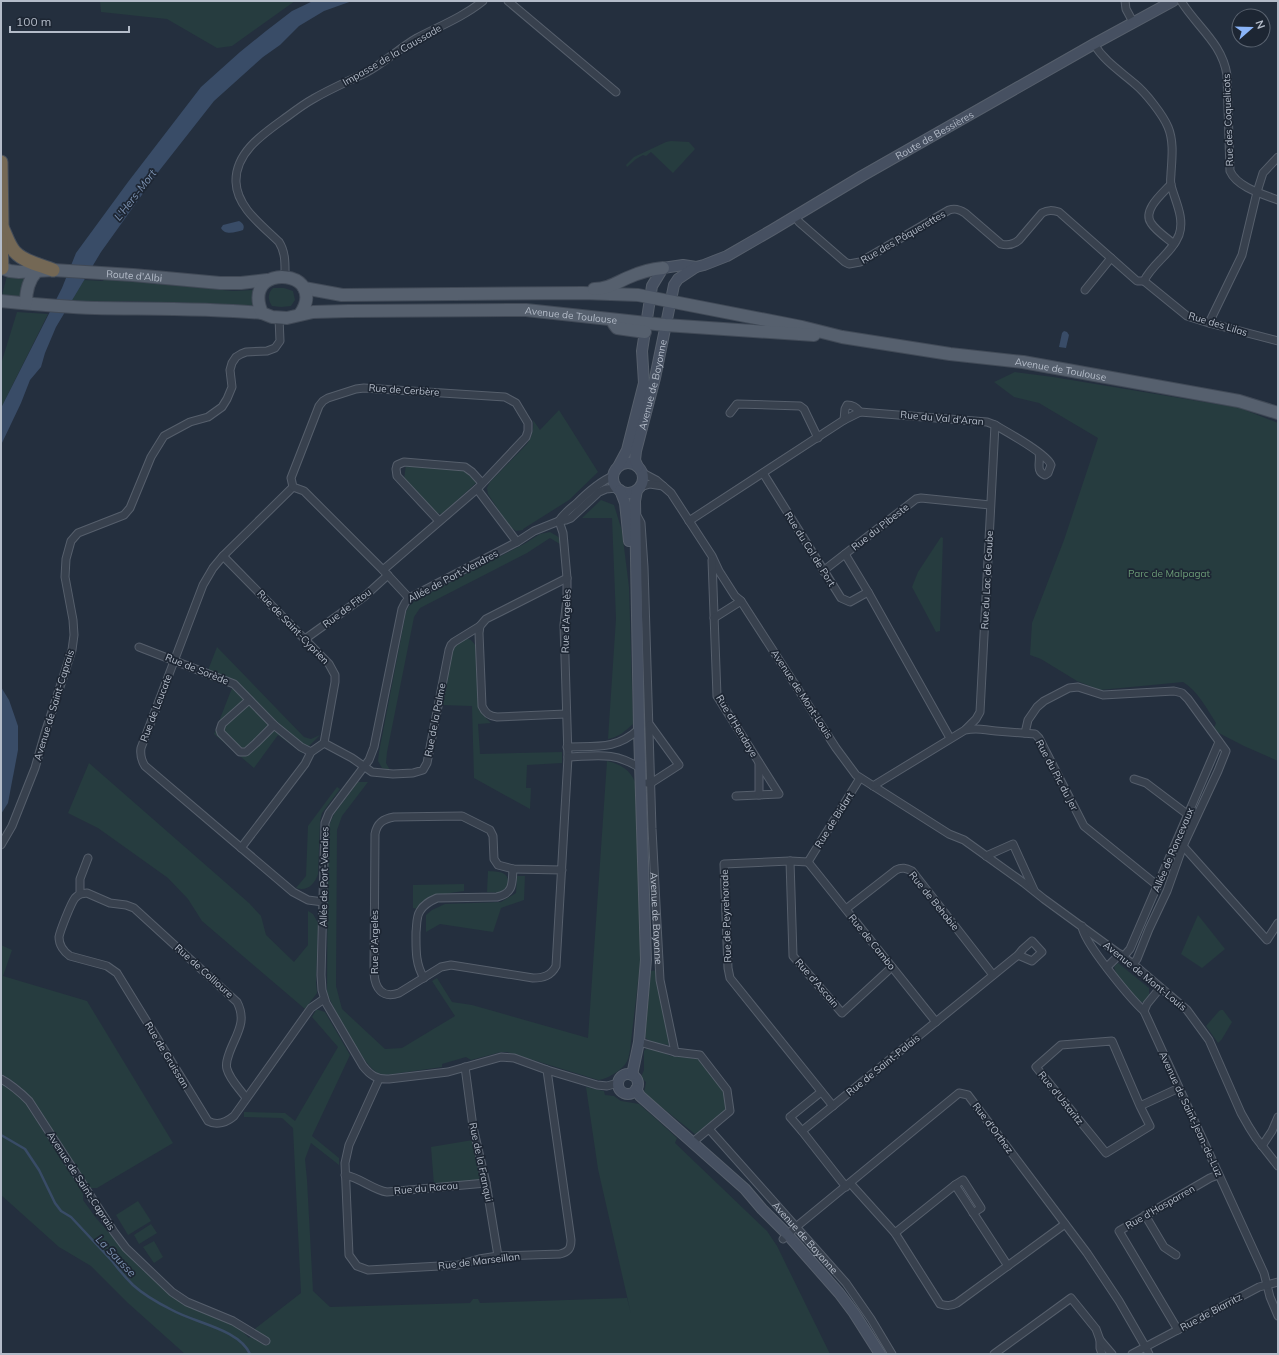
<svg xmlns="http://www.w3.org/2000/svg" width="1279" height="1355" viewBox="0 0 1279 1355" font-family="Mulish,sans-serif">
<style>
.green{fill:#263c3f}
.water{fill:#394c67}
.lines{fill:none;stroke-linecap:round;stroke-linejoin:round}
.stream{stroke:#394c67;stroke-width:2.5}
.street-casing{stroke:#565f6c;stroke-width:9}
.secondary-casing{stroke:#565f6c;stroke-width:12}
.primary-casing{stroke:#414a57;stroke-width:14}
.highway-casing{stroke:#434c59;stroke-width:15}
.street{stroke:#38414e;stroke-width:7}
.secondary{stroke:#465061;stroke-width:10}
.primary{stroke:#56606e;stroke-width:12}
.highway{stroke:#746855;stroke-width:13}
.labels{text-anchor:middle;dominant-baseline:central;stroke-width:3.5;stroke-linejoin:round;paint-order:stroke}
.street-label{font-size:10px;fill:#b4bcc9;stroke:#1d2633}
.park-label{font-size:10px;fill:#6b9a76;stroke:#1d2633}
.water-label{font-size:11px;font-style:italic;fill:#7c92b1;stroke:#1d2633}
</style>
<rect width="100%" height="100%" fill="#242f3e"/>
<!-- green -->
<g class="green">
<path d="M100,1h195l-63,45 -15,2 -50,-29 -66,-7z"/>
<path d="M671,141l18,1 6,7 -22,24 -22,-21 -5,4 -3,-1 -7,4 -9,8 -1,-2 8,-8 32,-15z"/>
<path d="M7,276h20l-6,21 -19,-2z"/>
<path d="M104,279l129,12 20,-1 -1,10 2,6 -29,-2 -97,-3 -35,2 -1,-1 -20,-2 12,-20 19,1z"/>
<path d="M273,288h11l9,3 2,9 -4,6 -10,1 -9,-1c-4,-6 -5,-12 1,-18z"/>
<path d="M17,312l31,2 -47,94v-44z"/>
<path d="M1015,372l38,5 187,31 38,15v338l-34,-15 -31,-16 3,-7c-9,-14 -18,-32 -33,-41l-83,8 -23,-9 -36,-22 -11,-4 2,-32 32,-83 34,-102 -59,-35 -25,-6 -20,-15z"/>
<path d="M559,410l39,62 -29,28 -46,29v1l-7,1 -7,-5 -21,-32 -1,-6 3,-6 37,-38c5,-8 7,-14 6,-24l7,10z"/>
<path d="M406,465l60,5 10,10v3l-34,31 -7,-1 -31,-34z"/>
<path d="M601,500l13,5 8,26 7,56 4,137c-8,7 -14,13 -25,15l8,-120 -4,-101h-30z"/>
<path d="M550,532l7,4 4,4 -1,4 -10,-6 -23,15 -107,55 -6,9 -27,135 -1,11 4,7 -8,-2 -4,-7 1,-9 27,-140 3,-6 7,-6 108,-56 16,-10z"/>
<path d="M941,537l2,1 -3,93 -4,1 -24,-45 6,-15z"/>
<path d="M466,638l5,2 6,7 1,61 6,8 7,7 -13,1 2,30 82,-2v11l-35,2 -1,23h5l-1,21 -56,-31 -2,-72 -30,-1 10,-54 2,-5z"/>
<path d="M217,647l87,90 7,2 9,-4 -18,18 -24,-18 -24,33 -40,-34 18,-46 -27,-10z"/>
<path d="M607,761c12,3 23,8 28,21l6,174 -11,94c-1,4 -1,9 -4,13 -4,7 -20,17 -28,17l-91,-28h-6l-30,8 -5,-3 -24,7v3l-56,8c-4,-1 -8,-1 -11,-4 -12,-8 -44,-65 -48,-79l1,-164 6,-14 24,-32h10l-26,34 -5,14 -1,156 6,23 43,40 17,-1 53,-32 -23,-35 5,-3 15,24 20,3 116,33z"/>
<path d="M89,763l160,140 12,13 5,19 28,27 14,-17v-34l5,3 5,9 -2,60 1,10 -12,16 -103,-88 -14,-22 -20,-21 -70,-50 -30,-15z"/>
<path d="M337,787l3,2 -18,24 -2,8 -2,53c-3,10 -11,18 -22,14l10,-12 2,-50z"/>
<path d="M488,871c13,1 22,0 20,16l-7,6 -14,-1z"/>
<path d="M517,876h8l-1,24 -23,8 -8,24 -53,-8 -14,8v-17l6,-5 13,-6 56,-2 15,-9z"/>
<path d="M464,884v7c-20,3 -31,4 -47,18l-4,-1v-23z"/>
<path d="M1198,915l27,34 -23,19 -21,-14z"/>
<path d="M1,945l11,5 -9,26 84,25 86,142 -76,45h-8c-11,-17 -22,-35 -33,-52 -15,-23 -29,-50 -55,-62z"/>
<path d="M1118,963l31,25v7l-5,7h-4l-22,-24 -4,-11z"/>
<path d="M657,970l12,75 -18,-2 -6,-6 6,-66z"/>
<path d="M316,1010h3l6,2 25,43 -38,81 27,22v7l-28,-22 -6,16 2,21 6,111 17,16 140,-4 3,-4h5l2,4 147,-5 4,16 -33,-145 -12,-82 18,4 1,4 9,1 7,5 18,3 16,14 22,20 -2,5 92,88 10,15 53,108h-645l-57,-51 -37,-37 -32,-19 -58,-52v-111l12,7 11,10 59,92v7l13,18 43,49 37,31 21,12 41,17 11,11 7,-10 45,-35 -8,-165 -11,-10 -38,-1v-5l41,1 10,8 43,-74 -26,-30z"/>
<path d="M1221,1010h2l9,12 -10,17 -4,4 -12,-17 13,-15z"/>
<path d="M648,1047l23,9 28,3c12,16 30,31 27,52l-25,21 -6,2 -51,-41 2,-11 -5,-5 3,-7v-19z"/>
<path d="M473,1140l9,38 -1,2 -47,5 -3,-38z"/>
<path d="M138,1201l13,20 -23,14 -12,-20z"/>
<path d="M151,1224l6,9 -18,11 -5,-9z"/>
<path d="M154,1241l9,16 -9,6 -11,-16z"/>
</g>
<!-- water -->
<g class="water">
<path d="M313,1h39l-28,10 -25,15 -19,19 -17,12 -49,44 -55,70 -58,81 -45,75 -11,26 -4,14 -11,13 -9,23 -20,42v-37l61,-120 14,-35 52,-71 73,-95 39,-35 26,-21 26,-20z"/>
<path d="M239,221c4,2 6,5 4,9 -7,2 -18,6 -22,-2l2,-3z"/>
<path d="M1064,331l3,1 2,3 -3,13 -7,-1 3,-14z"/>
<path d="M1,687l8,13 9,26v24l-10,53 -7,11z"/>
</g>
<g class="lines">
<!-- stream -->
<path class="stream" d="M1,1135l24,14 14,21 16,33 6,8 10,6c14,15 28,30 42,45 6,8 13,16 20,23 11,10 25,18 39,25 23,13 67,19 78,44"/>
<defs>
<g id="street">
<path d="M508,1l108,91"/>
<path d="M1125,1l1,8 7,13"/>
<path d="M1181,1c16,26 41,42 46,74l3,96c7,16 32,23 48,29"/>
<path d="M1094,44c10,17 26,27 41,40 11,9 28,31 33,43 6,14 4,31 3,46 0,4 -1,8 0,12 4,16 14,33 8,50 -7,18 -27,29 -35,46l43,35 22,7 69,18"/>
<path d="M1171,184c-8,9 -29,26 -20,39 5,8 16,15 23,21"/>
<path d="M795,216l4,6 46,40 4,2 11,-2 89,-52c6,-2 10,-1 16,3l36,31c7,2 12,1 18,-4l23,-27c6,-3 10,-3 17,-1l78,69h7"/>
<path d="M285,278c0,-13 1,-25 -6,-36 -16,-16 -42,-34 -43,-60 -1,-31 30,-50 52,-66 8,-6 16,-12 25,-17 17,-10 36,-18 54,-27 18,-10 33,-24 50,-34 23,-12 46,-21 66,-37"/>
<path d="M1085,290l26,-32"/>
<path d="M1209,323l33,-68 15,-63 6,-19 15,-16"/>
<path d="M730,413l7,-9 63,2 4,3 14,29"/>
<path d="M844,420l1,-11 2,-4c5,0 10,3 13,7"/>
<path d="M641,472l15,8 15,13 41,63 7,15 16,25 6,5 95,147 20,27 93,59 15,6 60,43 20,16 89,65 54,46 22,30 32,73 8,14 7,11 22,28"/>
<path d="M763,473l78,125 9,4 18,-10 82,146"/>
<path d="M293,487l-70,69 -10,12 -10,17 -62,163c-1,7 0,12 4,18l148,126 15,8 15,2"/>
<path d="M640,487l10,-3 13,2"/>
<path d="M617,488l-11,1 -7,3 -28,26 -5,2 -7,1 -25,10 -17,11 -108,56 -4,5 -3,6 -28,138 -5,13 -40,53 -4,10 -4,152 1,15 4,13 37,63c7,9 14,14 26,13l59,-7 53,-15 13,1 33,12 50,15 10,1 11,-3"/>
<path id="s1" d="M636,514l5,9 3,44 8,262 8,151 15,72 25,3 27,35 3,21 -37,31"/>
<path d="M439,521l-42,-45 -1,-7 1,-4 7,-3 61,5 7,5 10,11"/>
<path d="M559,521l4,12 4,45v20l-3,27 4,132 -12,209c-5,10 -13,12 -23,12l-82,-13 -10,2 -42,26c-17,6 -24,-5 -25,-20l1,-139c2,-11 8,-15 19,-17l68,-1 28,14 3,6 1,23 4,6 15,4 49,1"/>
<path d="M559,521c5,-8 11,-12 18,-18 11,-11 22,-21 36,-27"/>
<path d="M689,521l155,-101 16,-8 127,10 8,3c12,7 52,29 56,40l-3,8 -3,2c-10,-4 -4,-13 -6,-22"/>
<path d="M845,554l23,38"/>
<path d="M223,556l106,108 6,11v7l-11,61 -13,9 -6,12 -64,84"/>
<path d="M712,560l5,136 62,98 -43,2"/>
<path d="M383,570l94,-81"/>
<path d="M823,571l93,-72 5,-1 69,7"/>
<path d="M409,598l-26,-28 -79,-79 -11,-4 -2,-9 28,-72 4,-5 5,-3 28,-9 8,-1 141,9 11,6 12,20v8l-2,6 -49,52 40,53"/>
<path d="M714,618l27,-17"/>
<path d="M305,639l60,-43 23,-21"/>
<path d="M139,647l95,37 40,41 27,22 10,5"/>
<path d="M249,700l-27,24 -2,6 1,3 19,19h6l10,-9 18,-18"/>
<path d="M566,714l-69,3c-8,-1 -12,-4 -15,-11l-3,-73 1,-7 6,-7 81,-41"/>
<path d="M966,729l10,-10 4,-7 15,-287"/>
<path d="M1025,733l3,-13 9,-13 7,-6 25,-13 9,-1 25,8 71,-4 8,2 6,6 38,52 -8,20 -35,75 -16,45 -18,38 -12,30 -4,5"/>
<path d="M324,743l28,15 20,14 21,2 20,-1 10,-3 4,-7 22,-113 2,-5 3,-3 26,-16"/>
<path d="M567,747c30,-1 49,3 72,-18"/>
<path d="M568,757c28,-1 46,-6 72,11"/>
<path d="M1134,779l12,4 45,34"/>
<path d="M647,783h4l28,-18 -29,-40"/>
<path d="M873,786l92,-56c14,-3 18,0 31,1 13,1 26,2 39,3l4,4 45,88 74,60"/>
<path d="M759,795v-32"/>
<path d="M1,845l11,-19 23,-58 10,-35 27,-83 2,-15 -1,-15 -8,-43 1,-18 5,-18 7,-8 46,-18 6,-7 21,-51 13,-21 26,-14 18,-5 14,-10 5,-8 5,-12 -2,-17 2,-7 4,-6 5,-3 5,-2 21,-1 8,-3 5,-7 -1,-23"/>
<path d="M1183,846l84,94 11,-17"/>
<path d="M986,856l27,-12 21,46"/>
<path d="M88,858l-8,21v15c-3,2 -3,2 -5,4 -4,5 -15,33 -16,39 0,8 5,15 11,19l37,10 10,7 91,148c9,5 19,1 26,-5l77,-108 13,-9"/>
<path d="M790,861l3,95 49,57 50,-46"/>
<path d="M808,862l-18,-1 -66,3 4,104 2,10 103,128"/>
<path d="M808,862l128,160"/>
<path d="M808,862l52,-84"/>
<path d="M80,894l7,-1 23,10 16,2 8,3 103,94c10,19 0,31 -7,49 -2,6 -5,12 -3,18 3,11 13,20 19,29"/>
<path d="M846,909l50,-39c6,-3 10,-2 16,1l81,104"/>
<path d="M1082,926c1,16 49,73 62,85l120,262 6,24 8,19"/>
<path d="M1123,957l7,-8 89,-207"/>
<path d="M1107,967l13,-13"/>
<path d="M424,978c-9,-14 -8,-30 -8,-46 1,-7 0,-15 4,-21 4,-7 10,-10 17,-13l60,-1c17,-4 15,-14 16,-28"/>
<path d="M1144,1011l3,-7 13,-16"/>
<path d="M639,1042l36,10"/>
<path d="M465,1067l8,60 13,56 12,73"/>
<path d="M1,1079c11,6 19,13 28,22l85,131 12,16 46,44 15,10 46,19 33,20"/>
<path d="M379,1079l-30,66 -4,18 4,92 8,11 11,4 90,-5 21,-6 19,-3 62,-2c8,-2 11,-5 11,-14l-24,-170"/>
<path d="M1140,1106l10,20 -44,27 -70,-86 25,-22 51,-4 28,65 39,-18"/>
<path id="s2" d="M709,1129l137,154 25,36 21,35"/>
<path d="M802,1131l-12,-14 31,-25"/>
<path d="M1262,1146l10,-15 6,-14"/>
<path d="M345,1175c16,3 28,15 42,17l99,-9"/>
<path d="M850,1183l45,50 45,71c7,2 11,2 17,-1l108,-79"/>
<path d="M955,1185l8,-5 18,28 -8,5"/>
<path d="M846,1187l-44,-56 216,-176 14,6 10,-9 -10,-11 -9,8 -5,6"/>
<path d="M1145,1215l19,32 12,8"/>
<path d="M895,1233l60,-48 53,81"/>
<path d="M783,1239l13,-12 163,-134 9,2 119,158 32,48 26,45 4,8"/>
<path d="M1178,1330l-59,-99 91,-53 8,-3"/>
<path d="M1100,1340v8l2,6"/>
<path d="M994,1354l77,-56 25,31 4,11 12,14"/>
<path d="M1132,1354l127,-67 19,-5"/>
</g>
<g id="secondary">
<circle cx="628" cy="478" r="15"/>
<path d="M619,465l8,-15 17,-67 -2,-32 10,-65 11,-18 20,-3 13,2"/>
<path id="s3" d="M638,467l-3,-7 1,-9 19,-73 19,-93 4,-6 18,-12 8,-2 23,-9 45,-26 90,-54 232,-132 79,-43"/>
<path d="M620,490l5,13 4,38"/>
<circle cx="628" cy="1084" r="10"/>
<path d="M632,1075l7,-33 7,-82 -7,-231 -4,-228 2,-11"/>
<path d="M636,1089l4,7 105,93 17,20 26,26 51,58 15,20 26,41"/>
</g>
<g id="primary">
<path id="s4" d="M1,268l9,3 9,1 34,-2 80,5 87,8h21l26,-3"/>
<path id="s5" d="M304,288l38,7 241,-2 55,2 164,32 40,10 108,17 73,8 216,39 39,12"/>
<path d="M594,289c13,0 22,-6 33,-11 11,-5 23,-9 36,-10"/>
<path d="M1,301c31,3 63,6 94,7 56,1 112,0 167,5"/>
<path d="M26,303c0,-12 2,-22 10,-31"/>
<path id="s6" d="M300,314c5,-7 9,-17 4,-26 -10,-19 -59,-15 -42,25l10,4 15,1 26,-6 35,-1 178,-1 139,15 149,10"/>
<path d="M614,324l3,4 28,4"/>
</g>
<g id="highway">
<path d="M1,162l1,64 -1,13"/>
<path d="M2,227c4,8 7,19 13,25 9,10 26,13 38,18"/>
<path d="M1,239l1,29"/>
</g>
</defs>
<!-- street casing -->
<use href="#street" class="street-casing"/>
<!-- secondary casing -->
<use href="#secondary" class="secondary-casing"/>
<!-- primary casing -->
<use href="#primary" class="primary-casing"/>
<!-- highway casing -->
<use href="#highway" class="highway-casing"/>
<!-- street -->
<use href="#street" class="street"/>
<!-- secondary -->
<use href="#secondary" class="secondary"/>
<!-- primary -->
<use href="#primary" class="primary"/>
<!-- highway -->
<use href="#highway" class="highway"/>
</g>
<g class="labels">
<!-- street labels -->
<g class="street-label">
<text transform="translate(392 55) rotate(-30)">Impasse de la Caussade</text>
<text transform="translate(1228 120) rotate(-92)">Rue des Coquelicots</text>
<text stroke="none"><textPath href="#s3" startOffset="489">Route de Bessières</textPath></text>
<text transform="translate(903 237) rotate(-30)">Rue des Pâquerettes</text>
<text stroke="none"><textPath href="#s4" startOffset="134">Route d'Albi</textPath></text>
<text stroke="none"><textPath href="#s6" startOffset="415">Avenue de Toulouse</textPath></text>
<text transform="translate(1218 324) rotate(17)">Rue des Lilas</text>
<text stroke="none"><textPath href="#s5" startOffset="764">Avenue de Toulouse</textPath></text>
<text stroke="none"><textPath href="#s3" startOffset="85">Avenue de Bayonne</textPath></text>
<text transform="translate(404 390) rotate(4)">Rue de Cerbère</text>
<text transform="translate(942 418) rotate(5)">Rue du Val d'Aran</text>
<text transform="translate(880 527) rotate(-38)">Rue du Pibeste</text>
<text transform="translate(810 549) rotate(58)">Rue du Col de Port</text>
<text transform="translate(453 576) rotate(-28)">Allée de Port-Vendres</text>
<text transform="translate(987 580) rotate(-87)">Rue du Lac de Gaube</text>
<text transform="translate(347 608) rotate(-37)">Rue de Fitou</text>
<text transform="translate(566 621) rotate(-88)">Rue d'Argelès</text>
<text transform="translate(293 627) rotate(46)">Rue de Saint-Cyprien</text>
<text transform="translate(197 669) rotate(22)">Rue de Sorède</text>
<text transform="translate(802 694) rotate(57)">Avenue de Mont-Louis</text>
<text transform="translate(54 705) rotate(-73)">Avenue de Saint-Caprais</text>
<text transform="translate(156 708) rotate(-69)">Rue de Leucate</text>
<text transform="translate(435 720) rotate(-79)">Rue de la Palme</text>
<text transform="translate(737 726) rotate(59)">Rue d'Hendaye</text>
<text transform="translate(1057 775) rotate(62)">Rue du Pic du Jer</text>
<text transform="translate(834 820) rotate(-58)">Rue de Bidart</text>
<text transform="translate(1173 850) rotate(-67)">Allée de Roncevaux</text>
<text transform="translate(324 877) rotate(-89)">Allée de Port-Vendres</text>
<text transform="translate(934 901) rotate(51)">Rue de Behobie</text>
<text transform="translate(726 916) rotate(-92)">Rue de Peyrehorade</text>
<text stroke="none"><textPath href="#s1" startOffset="406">Avenue de Bayonne</textPath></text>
<text transform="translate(374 942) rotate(-90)">Rue d'Argelès</text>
<text transform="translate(872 942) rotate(51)">Rue de Cambo</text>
<text transform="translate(204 971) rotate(42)">Rue de Collioure</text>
<text transform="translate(1145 976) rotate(39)">Avenue de Mont-Louis</text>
<text transform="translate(817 983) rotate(49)">Rue d'Ascain</text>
<text transform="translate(167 1055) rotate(59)">Rue de Gruissan</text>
<text transform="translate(883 1065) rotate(-39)">Rue de Saint-Palais</text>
<text transform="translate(1061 1098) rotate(51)">Rue d'Ustaritz</text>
<text transform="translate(1191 1114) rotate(65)">Avenue de Saint-Jean-de-Luz</text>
<text transform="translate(993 1128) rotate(53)">Rue d'Orthez</text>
<text transform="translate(481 1162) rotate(78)">Rue de la Franqui</text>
<text transform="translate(81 1181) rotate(57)">Avenue de Saint-Caprais</text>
<text transform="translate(426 1188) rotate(-5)">Rue du Racou</text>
<text transform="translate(1160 1207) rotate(-30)">Rue d'Hasparren</text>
<text stroke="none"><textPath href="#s2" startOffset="145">Avenue de Bayonne</textPath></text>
<text transform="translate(479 1261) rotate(-7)">Rue de Marseillan</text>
<text transform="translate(1211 1312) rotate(-28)">Rue de Biarritz</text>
</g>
<!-- park labels -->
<g class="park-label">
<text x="1169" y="573">Parc de Malpagat</text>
</g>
<!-- water labels -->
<g class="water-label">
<text transform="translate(135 195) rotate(-52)">L'Hers-Mort</text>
<text transform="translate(116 1256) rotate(46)">La Sausse</text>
</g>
</g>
<!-- border -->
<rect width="1279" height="1355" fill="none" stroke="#b4bcc9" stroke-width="4"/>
<!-- north arrow -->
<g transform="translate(1251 28) rotate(70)"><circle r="19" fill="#1d2633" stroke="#59626f"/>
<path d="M0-3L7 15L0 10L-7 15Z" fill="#8ab4f8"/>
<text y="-6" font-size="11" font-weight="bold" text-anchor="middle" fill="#b4bcc9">N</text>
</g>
<!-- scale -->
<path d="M10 26v6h119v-6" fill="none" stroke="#b4bcc9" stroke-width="2"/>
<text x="16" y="26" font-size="12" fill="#b4bcc9" stroke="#1d2633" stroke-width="3" paint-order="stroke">100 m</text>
</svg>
